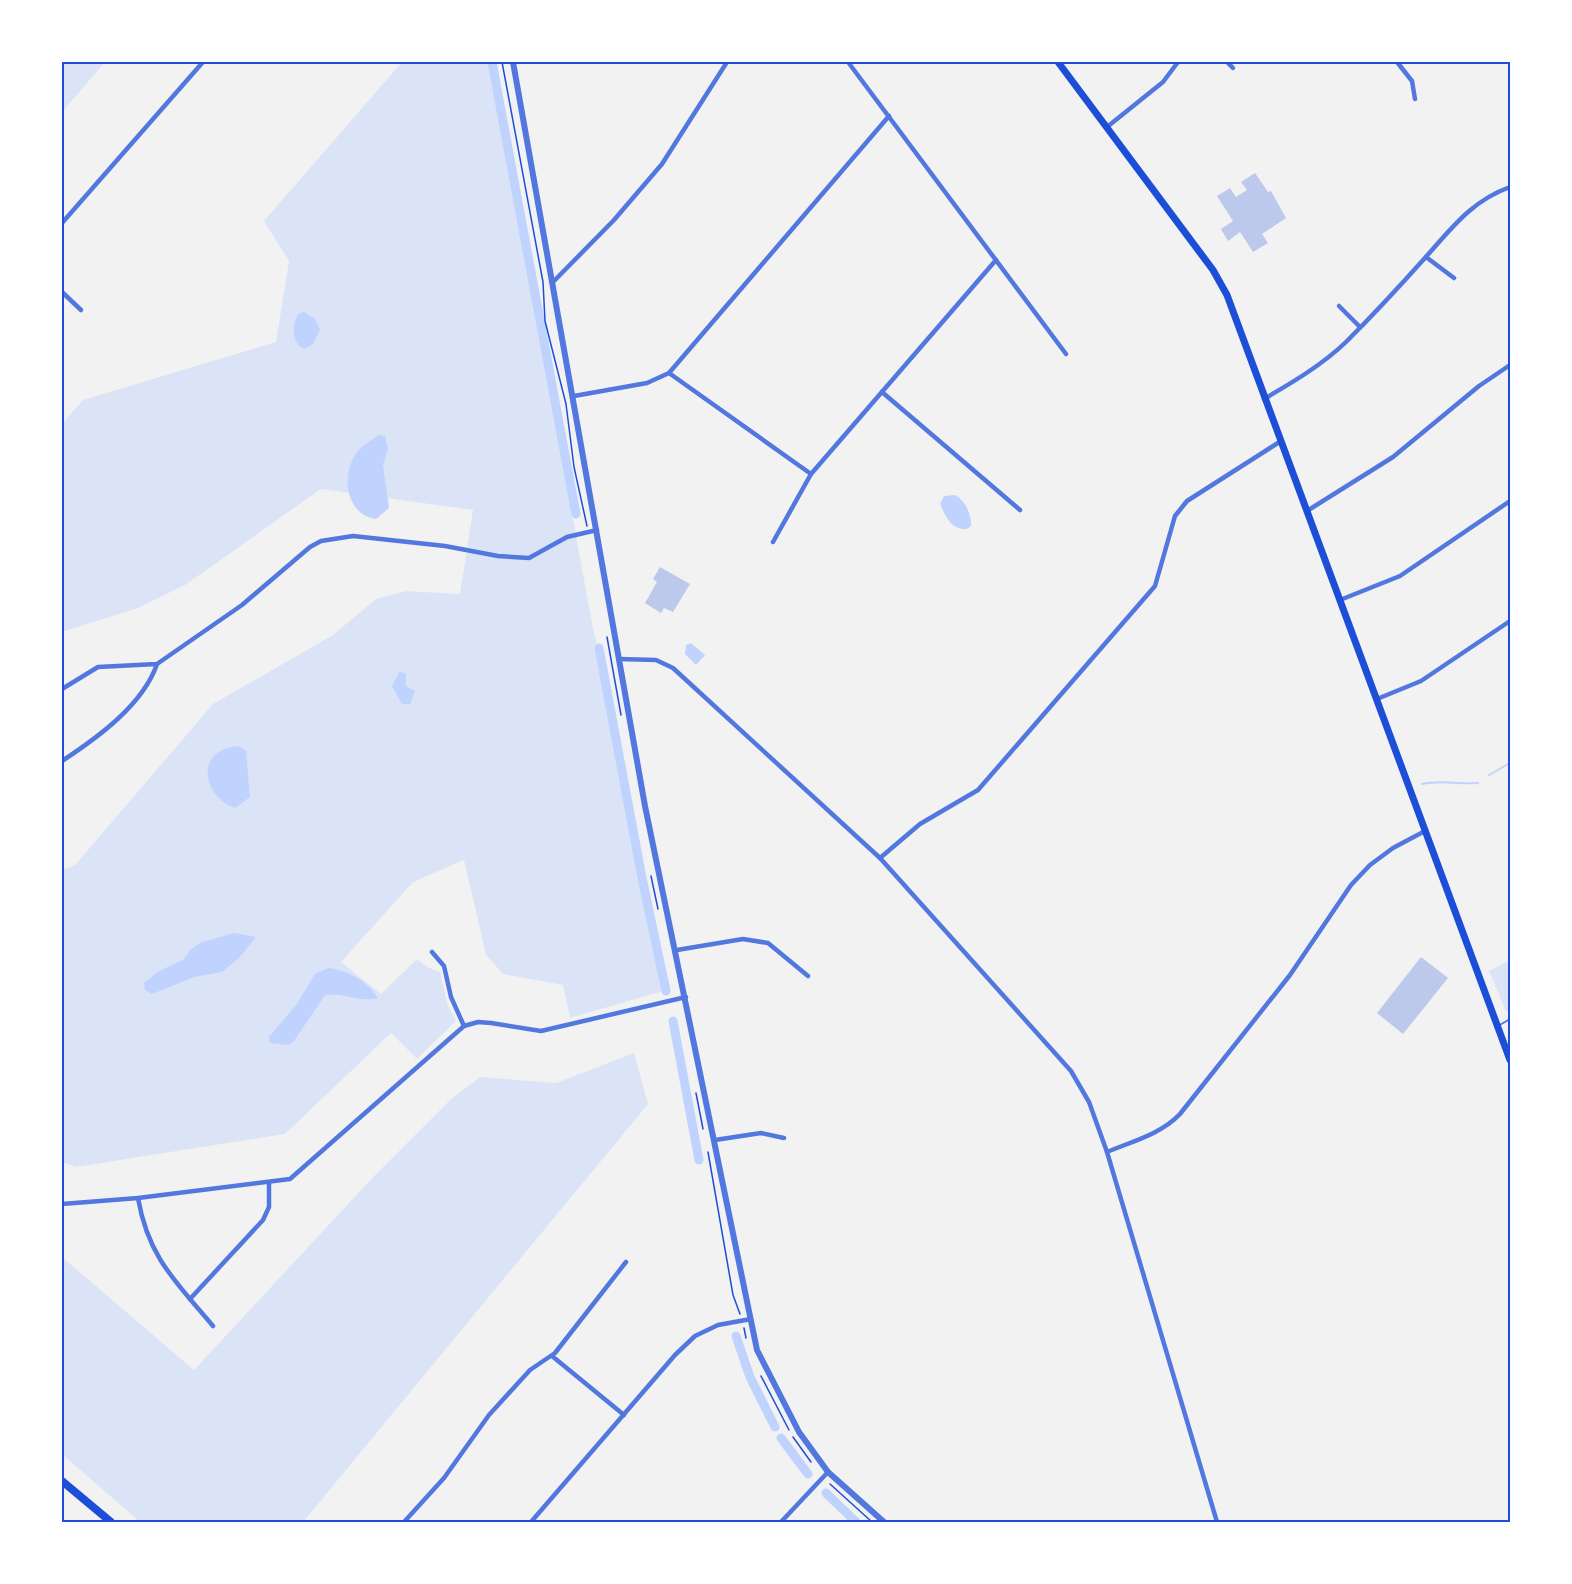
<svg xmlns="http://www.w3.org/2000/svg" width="1572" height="1584" viewBox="0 0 1572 1584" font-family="Mulish,sans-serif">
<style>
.green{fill:#dbe4f7}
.water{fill:#bfd3fe}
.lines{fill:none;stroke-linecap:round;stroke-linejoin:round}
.stream{stroke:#bfd3fe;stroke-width:2}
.canal{stroke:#bfd3fe;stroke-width:9}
.building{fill:#bdc9ec}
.path{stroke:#1d4ed8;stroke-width:1.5}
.service{stroke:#5277de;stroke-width:2}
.minor{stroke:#5277de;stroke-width:4.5}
.tertiary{stroke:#5277de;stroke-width:6}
.secondary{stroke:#1d4ed8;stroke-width:7}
.primary{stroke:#1d4ed8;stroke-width:8}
.neatline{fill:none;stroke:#1d4ed8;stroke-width:2}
</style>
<rect width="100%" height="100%" fill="#f2f2f2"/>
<!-- green -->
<g class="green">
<path d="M62,62h43l-43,50z"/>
<path d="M402,62h88l101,556 79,371 -100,29 -7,-33 -60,-11 -17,-19 -22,-95 -51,22 -72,80 40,32 36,-35 10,8 13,5 7,31 9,18 -39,38 -26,-26 -106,101 -209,33 -14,-5v-292l13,-5 138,-161 120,-69 43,-36 30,-8 54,3 13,-84 -152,-21 -136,96 -47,23 -76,24v-208l21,-24 193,-58 13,-81 -25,-40z"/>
<path d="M1510,960v49l-4,2 -17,-40z"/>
<path d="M634,1053l14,51 -345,418h-163l-78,-68v-197l132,113 182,-196 74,-74 30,-23 76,6z"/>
</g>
<!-- water -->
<g class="water">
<path d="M304,312l11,7 5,11 -7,14 -9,5c-13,-7 -12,-23 -6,-35z"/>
<path d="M379,435l6,1 3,13 -5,16 6,43 -13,11c-30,-4 -36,-44 -19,-67 6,-7 15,-12 22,-17z"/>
<path d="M955,495c10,5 17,20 16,31l-4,3c-16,1 -21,-12 -27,-25l4,-8z"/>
<path d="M691,643l14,12 -9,10 -11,-11 1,-9z"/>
<path d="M400,671l6,3v12l9,5 -5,13h-8l-10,-18z"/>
<path d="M239,746l7,5 4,46 -15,11c-32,-10 -42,-59 4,-62z"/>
<path d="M234,933l22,4 -17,21 -17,14 -28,5 -42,17 -7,-4 -1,-7 15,-12 24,-11 8,-11 11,-7z"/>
<path d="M328,968c20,2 39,13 50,30 -19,5 -35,-6 -53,-3l-31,46 -5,4 -19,-2 -1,-6 27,-32 19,-31z"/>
</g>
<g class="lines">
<!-- stream -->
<g class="stream">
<path d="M1489,775l21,-12"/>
<path d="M1422,784c20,-5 36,1 56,-1"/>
</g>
<!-- canal -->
<g class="canal">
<path d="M492,62l84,452"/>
<path d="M599,648l43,230 24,113"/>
<path d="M673,1021l26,139"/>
<path d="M736,1336l14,41 25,50"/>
<path d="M781,1438l27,36"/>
<path d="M826,1493l30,29"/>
</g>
</g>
<!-- building -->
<g class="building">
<path d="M1255,173l13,19 3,-1 15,27 -24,16 6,9 -15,9 -13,-20 -12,9 -7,-12 12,-8 -16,-25 13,-8 6,9 11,-7 -6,-8z"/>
<path d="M660,567l30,17 -17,28 -9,-4 -3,5 -16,-10 12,-21 -4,-3z"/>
<path d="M1421,957l27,21 -45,56 -26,-21z"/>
</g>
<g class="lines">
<!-- path -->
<g class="path">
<path d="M502,62l41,220 2,39 21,83 8,63 13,59"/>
<path d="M607,637l14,78"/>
<path d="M651,876l7,33"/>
<path d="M696,1093l7,36"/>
<path d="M708,1152l25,143 7,19"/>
<path d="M744,1328l2,10"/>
<path d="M761,1376l28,54"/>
<path d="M793,1437l18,25"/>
<path d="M830,1484l42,38"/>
</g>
<!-- service -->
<path class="service" d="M1498,1026l12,-7"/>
<!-- minor -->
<g class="minor">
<path d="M848,62l218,292"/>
<path d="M1227,62l6,6"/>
<path d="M1397,62l15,19 3,18"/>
<path d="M1107,127l56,-45 15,-20"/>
<path d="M62,223l141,-161"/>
<path d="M1426,257l28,21"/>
<path d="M553,282l61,-62 48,-56 65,-102"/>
<path d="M62,292l19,18"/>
<path d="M1339,306l21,21"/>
<path d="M669,373l142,101"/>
<path d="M882,392l138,118"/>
<path d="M574,396l73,-13 22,-10 220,-257"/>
<path d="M1264,399c29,-17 58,-34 82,-57 27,-27 53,-55 78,-83 27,-30 47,-58 86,-72"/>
<path d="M1307,511l86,-54 86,-71 31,-21"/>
<path d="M773,542l38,-68 185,-214"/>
<path d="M1340,600l60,-24 110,-75"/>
<path d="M619,659l37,1 17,8 207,190 191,213 18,31 18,50 110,370"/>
<path d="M62,689l36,-22 59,-3 85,-59 68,-58 11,-6 32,-5 92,10 53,10 31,2 38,-21 30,-7"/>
<path d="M1377,699l44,-18 89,-60"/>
<path d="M62,761c35,-23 81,-56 95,-97"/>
<path d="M880,858l40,-34 58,-34 177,-204 20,-70 12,-15 94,-60"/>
<path d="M677,950l66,-11 25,4 40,33"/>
<path d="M432,952l12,14 7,31 13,29"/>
<path d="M715,1140l46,-7 23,5"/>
<path d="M1107,1152c26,-11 54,-18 73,-38l110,-139 61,-90 19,-20 23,-17 32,-17"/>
<path d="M138,1198c10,59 38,84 75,128"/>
<path d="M62,1204l76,-6 152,-19 174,-153 14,-4 13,1 50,8 145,-34"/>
<path d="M190,1299l73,-79 6,-13v-24"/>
<path d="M552,1356l72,59"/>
<path d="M404,1522l40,-44 45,-63 41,-45 25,-17 71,-91"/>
<path d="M531,1522l144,-167 20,-19 23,-11 33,-6"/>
<path d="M781,1522l47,-50"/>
</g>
<!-- tertiary -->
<path class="tertiary" d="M513,62l132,744 112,544 42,82 29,40 56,50"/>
<!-- secondary -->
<path class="secondary" d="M1058,62l155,208 14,25 283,765"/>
<!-- primary -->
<path class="primary" d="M62,1481l49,41"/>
</g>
<!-- border -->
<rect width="1572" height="1584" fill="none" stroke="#ffffff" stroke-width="126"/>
<rect x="63" y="63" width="1446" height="1458" class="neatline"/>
</svg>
